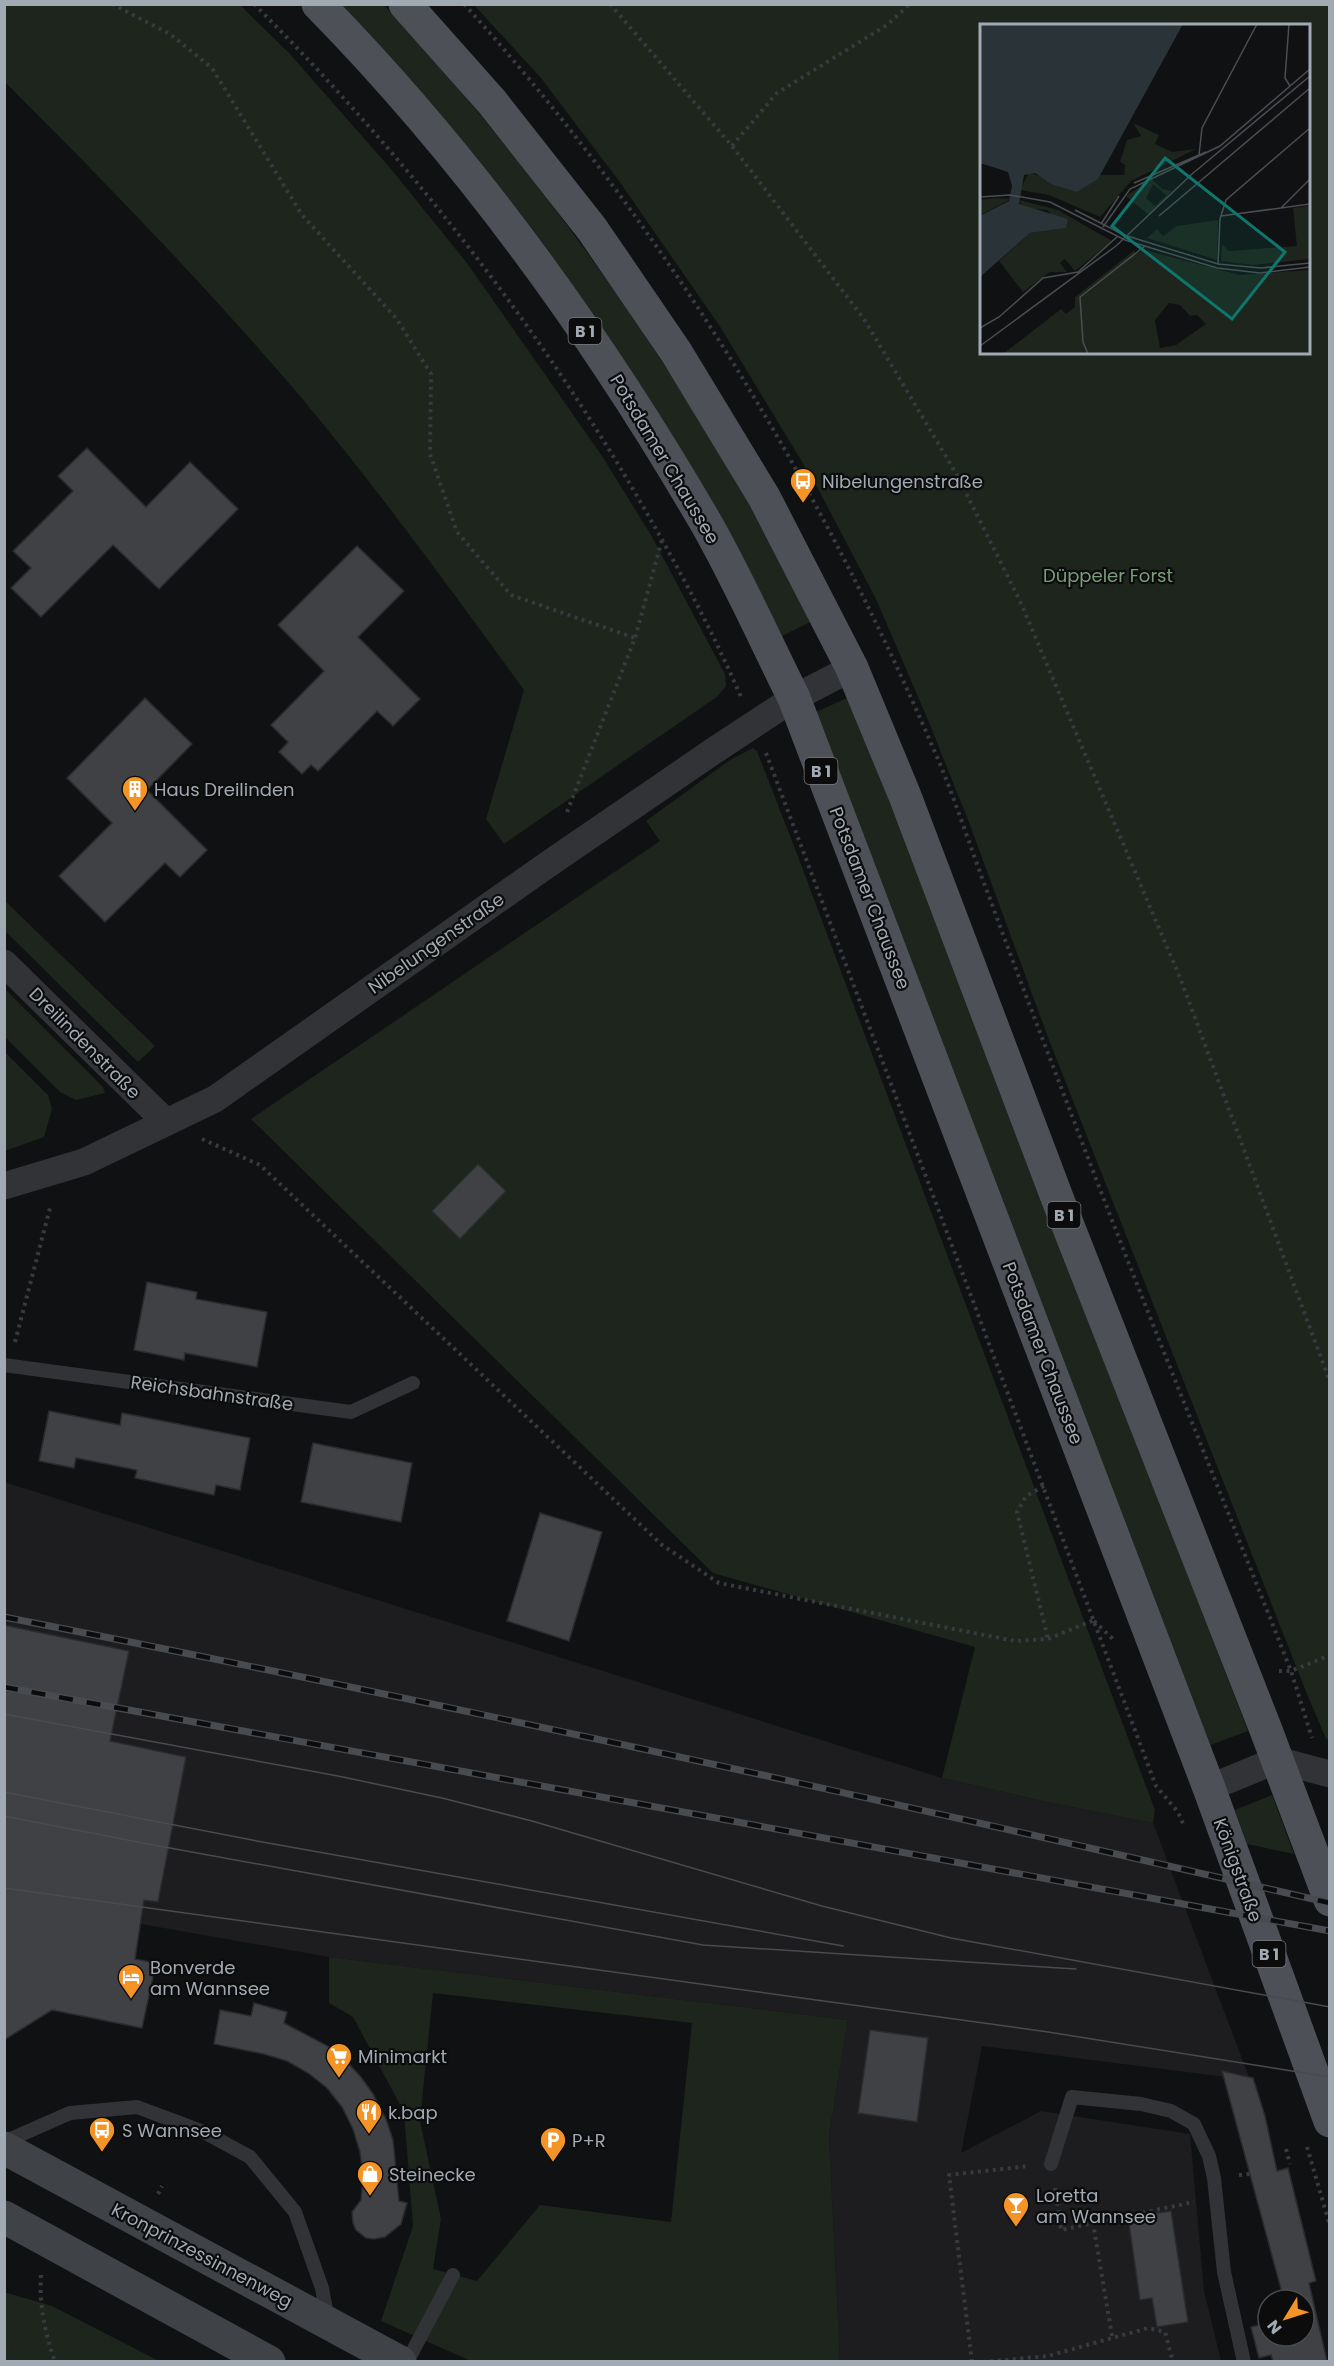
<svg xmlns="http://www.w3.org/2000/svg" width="1334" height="2366" font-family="Poppins,sans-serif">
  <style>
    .built { fill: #1d1d1f }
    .green { fill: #1d251d; fill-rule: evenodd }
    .building { fill: #3f4145; stroke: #2a2b2e; stroke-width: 1.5 }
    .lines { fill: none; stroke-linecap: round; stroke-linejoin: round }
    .path { stroke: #373a3e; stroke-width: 4; stroke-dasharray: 3 4.5; stroke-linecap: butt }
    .lane { stroke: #313337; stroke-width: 14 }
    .street { stroke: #313337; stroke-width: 27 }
    .secondary { stroke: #3f4247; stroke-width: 33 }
    .primary { stroke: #4d5056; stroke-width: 33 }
    .tram { stroke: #484b50; stroke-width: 1.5 }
    .rail-casing { stroke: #484b50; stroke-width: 7 }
    .rail { stroke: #0c0c0d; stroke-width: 4.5; stroke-dasharray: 14; stroke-linecap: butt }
    .labels { text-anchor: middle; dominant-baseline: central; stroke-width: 4.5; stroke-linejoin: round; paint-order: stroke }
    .shield { fill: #0c0c0d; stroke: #747a81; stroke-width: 1.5 }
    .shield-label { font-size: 16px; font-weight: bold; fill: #a1a9b3 }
    .street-label { font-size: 18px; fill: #a1a9b3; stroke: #0c0c0d }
    .poi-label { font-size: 18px; fill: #a1a9b3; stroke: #0c0c0d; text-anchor: start }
    .park-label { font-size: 18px; fill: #7a9f78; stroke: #0c0c0d }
    .inset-river { fill: none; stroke: #293338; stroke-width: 3 }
    .inset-road { fill: none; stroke: #4a4e52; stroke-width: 1.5 }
    .view { fill: #0f766e; fill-opacity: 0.15; stroke: #0f766e; stroke-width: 3 }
    .inset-edge { fill: none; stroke: #a1a9b3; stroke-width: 3 }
  </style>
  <rect width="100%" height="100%" fill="#101112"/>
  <path class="built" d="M4,1482l938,296 105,24 106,21 96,254 -25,-6 1,6 -243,-31 -21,107 80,-42 149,23 14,157 17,70h-381l-11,-226 19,-115 -519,-63 -324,-57z"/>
  <g class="green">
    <path d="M4,5h236l49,48 102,116 76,94 135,193 49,79 74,139 1,12 -8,10 -214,148 -18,-25 38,-129c-73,-100 -145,-200 -225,-295 -93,-109 -193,-212 -294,-313z"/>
    <path d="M341,5h43c143,154 266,325 371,508 20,35 37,73 55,109l-28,14c-25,-47 -47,-95 -74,-141 -103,-177 -224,-343 -367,-490z"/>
    <path d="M474,5h855v1735l-3,-1 -19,-45 -258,-654 -79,-215 -42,-105 -52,-121 -60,-114 -95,-157 -102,-147 -78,-103zM982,26h326v326h-326z"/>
    <path d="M847,698l28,64 373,969 -40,15 -392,-1034z"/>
    <path d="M753,748l4,3 42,108 356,951 -2,13 -106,-21 -105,-24 33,-131 -262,-74 -462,-454 409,-278 -14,-20 84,-61z"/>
    <path d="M4,900l151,146 -17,16 -133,-131z"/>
    <path d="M5,989l98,98 2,6 -29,7 -16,-8 -55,-55z"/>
    <path d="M4,1051l44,44 4,14 -8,28 -39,14z"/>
    <path d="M1272,1795l22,59 -47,-10 -12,-34z"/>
    <path d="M329,1957l519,63 -19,115 11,226h-369l-90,-40 32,-95 -9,-114 -51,-95 -24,-14zM433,1993l259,30 -21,199 -131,-17 -63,76 -44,-12 8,-50 -21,-98z"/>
    <path d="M4,2292l48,14 107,55h-154z"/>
  </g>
  <g class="building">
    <path d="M87,448l59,59 44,-45 48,47 -79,80 -46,-44 -72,72 -30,-29 20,-20 -18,-17 60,-60 -15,-15z"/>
    <path d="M357,546l47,45 -46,46 62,62 -27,27 -16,-15 -59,60 -7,-6 -9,9 -23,-22 9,-10 -17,-17 53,-54 -46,-46z"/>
    <path d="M145,698l47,46 -45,46 60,60 -27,27 -15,-14 -60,59 -46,-46 53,-53 -45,-45z"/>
    <path d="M478,1164l28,27 -46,48 -28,-28z"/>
    <path d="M147,1282l50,10 -1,7 71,13 -10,55 -72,-14 -1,7 -50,-10z"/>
    <path d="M49,1411l71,14 2,-12 128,25 -10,52 -24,-5 -2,10 -79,-17 2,-8 -61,-12 -2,10 -35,-7z"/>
    <path d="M313,1443l99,20 -11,59 -100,-20z"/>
    <path d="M540,1513l62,19 -33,109 -62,-20z"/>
    <path d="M4,1625l125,26 -19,90 76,16 -28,145 -14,-2 -9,59 21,4 -14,65 -90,-18 -48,30z"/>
    <path d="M254,2003l33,9 -3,11 53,28 24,26 12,17 13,25 7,21 6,61 8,2 -6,21 -16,13 -11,2 -8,-1 -10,-8 -3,-7 -1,-11 9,-12 2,-24 -3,-24 -7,-23 -11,-22 -15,-19 -19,-15 -21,-12 -23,-7 -50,-10 6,-34 31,6z"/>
    <path d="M870,2030l58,8 -11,84 -59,-9z"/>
    <path d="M1222,2071l31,7 12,38 12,55 11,-3 28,113 -7,2 18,78h-54l-2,-6 -12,3 -8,-31 17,-4v13h36v-36h-20z"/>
    <path d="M1171,2211l17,111 -31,5 -5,-29 -12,2 -12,-83z"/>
  </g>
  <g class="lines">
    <g class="path">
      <path d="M112,4l58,30 42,34 90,147 94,103 35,56 -1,80 27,78 54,63 124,43"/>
      <path d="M254,4c151,151 283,319 390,504 35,61 69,124 97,189"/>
      <path d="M464,4c199,220 353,474 470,746 21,48 37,100 56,149 29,80 60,159 90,238 68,179 141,356 211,534l21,67"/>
      <path d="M610,4l122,142 132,173 93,156 63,126 161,379 149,402"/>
      <path d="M732,146l45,-53 110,-68 23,-21"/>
      <path d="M766,753l390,1033 22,26 6,14"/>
      <path d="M567,812l68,-174 27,-98"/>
      <path d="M202,1139l58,26 402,380 57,38 296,58 33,-2 46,-19"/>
      <path d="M15,1342l36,-138"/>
      <path d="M1044,1486l-18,10 -9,16 31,127"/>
      <path d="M1094,1621l21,20"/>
      <path d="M4,1635l2,-9"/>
      <path d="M1279,1671h12l39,-16"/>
      <path d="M1307,2147l23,79"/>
      <path d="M1286,2149l4,15"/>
      <path d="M1239,2175l11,-1"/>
      <path d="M1055,2188l6,42 32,-7"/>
      <path d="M158,2194l4,-8"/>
      <path d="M41,2275c-2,30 4,58 14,87"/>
      <path d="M1112,2336l-19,-113 101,-21"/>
      <path d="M972,2362l-23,-187 80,-9"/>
      <path d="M983,2362l65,-6 100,-28 17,4 8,30"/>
    </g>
    <g class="lane">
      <path d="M4,1365l347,47 62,-29"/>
      <path d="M4,2142l66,-29 67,-6 67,25 46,25 45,55 27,76 6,33"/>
      <path d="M1051,2164l21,-67 69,7 30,7 23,13 15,32 5,22 10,94 20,90"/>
      <path d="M407,2362l46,-87"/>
    </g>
    <g class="street">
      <path d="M4,963l162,159"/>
      <path d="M4,1186l80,-24 131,-63 332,-234 165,-113 82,-54 58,-30"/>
      <path d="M1209,1788l68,-28 53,14"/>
    </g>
    <g class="secondary">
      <path d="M4,2148l396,214"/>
      <path d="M4,2217l265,145"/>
    </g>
    <g class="primary">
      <path d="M318,4c151,154 280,333 388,519 32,56 59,117 88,175l415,1090 121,333"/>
      <path d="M405,4l87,98 100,127 84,123 88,145 88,171 53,128 153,404 208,530 64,170"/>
    </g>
    <g class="tram">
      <path d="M4,1714l334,62 104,22 90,23 290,85 129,32 379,69"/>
      <path d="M4,1792l253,49 586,105"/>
      <path d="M4,1816l144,28 555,101 373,24"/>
      <path d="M4,1888l1044,144 282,45"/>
    </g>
    <g class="rail-casing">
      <g id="rail">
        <path d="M4,1617c444,87 885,184 1326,286"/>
        <path d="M4,1687l1326,244"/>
      </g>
    </g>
    <use href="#rail" class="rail"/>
  </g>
  <defs>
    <g id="bus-pin" transform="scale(1.35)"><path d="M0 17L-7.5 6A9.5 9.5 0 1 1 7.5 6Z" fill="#f49426" stroke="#0c0c0d"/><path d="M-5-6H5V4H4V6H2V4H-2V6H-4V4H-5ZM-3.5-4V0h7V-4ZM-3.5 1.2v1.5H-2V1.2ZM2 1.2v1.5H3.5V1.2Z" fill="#fff"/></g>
    <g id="building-pin" transform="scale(1.35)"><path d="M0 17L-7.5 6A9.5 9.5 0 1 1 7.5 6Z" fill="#f49426" stroke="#0c0c0d"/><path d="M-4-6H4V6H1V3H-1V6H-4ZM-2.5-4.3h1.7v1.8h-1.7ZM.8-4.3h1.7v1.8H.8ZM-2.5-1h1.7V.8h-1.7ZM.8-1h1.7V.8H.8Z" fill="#fff"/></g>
    <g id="hotel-pin" transform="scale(1.35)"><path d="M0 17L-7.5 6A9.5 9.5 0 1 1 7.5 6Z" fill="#f49426" stroke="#0c0c0d"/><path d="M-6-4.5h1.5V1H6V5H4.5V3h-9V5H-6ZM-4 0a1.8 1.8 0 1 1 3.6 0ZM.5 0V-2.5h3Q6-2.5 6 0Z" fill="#fff"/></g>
    <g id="supermarket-pin" transform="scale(1.35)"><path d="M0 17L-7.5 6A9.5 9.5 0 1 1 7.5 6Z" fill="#f49426" stroke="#0c0c0d"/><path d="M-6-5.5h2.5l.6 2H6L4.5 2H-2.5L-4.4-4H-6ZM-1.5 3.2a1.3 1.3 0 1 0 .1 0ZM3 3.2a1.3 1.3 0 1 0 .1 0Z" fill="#fff"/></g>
    <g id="restaurant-pin" transform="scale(1.35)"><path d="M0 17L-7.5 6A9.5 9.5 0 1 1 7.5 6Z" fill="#f49426" stroke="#0c0c0d"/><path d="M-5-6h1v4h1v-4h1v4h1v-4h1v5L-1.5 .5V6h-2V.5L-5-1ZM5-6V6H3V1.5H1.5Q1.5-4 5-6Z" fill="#fff"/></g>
    <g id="parking-pin" transform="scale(1.35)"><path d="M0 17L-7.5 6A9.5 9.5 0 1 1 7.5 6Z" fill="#f49426" stroke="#0c0c0d"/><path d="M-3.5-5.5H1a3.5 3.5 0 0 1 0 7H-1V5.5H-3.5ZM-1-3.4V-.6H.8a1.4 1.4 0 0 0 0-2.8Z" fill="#fff"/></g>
    <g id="shop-pin" transform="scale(1.35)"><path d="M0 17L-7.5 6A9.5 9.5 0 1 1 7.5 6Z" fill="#f49426" stroke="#0c0c0d"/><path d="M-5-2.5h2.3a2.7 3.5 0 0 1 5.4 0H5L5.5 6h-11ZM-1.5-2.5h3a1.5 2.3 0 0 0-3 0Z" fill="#fff"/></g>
    <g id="bar-pin" transform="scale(1.35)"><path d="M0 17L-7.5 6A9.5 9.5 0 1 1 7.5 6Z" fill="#f49426" stroke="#0c0c0d"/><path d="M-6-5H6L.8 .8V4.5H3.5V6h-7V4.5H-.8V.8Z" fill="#fff"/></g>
  </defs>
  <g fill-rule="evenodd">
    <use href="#bus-pin" x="803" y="481"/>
    <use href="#building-pin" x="135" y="789"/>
    <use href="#hotel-pin" x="131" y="1977"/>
    <use href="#supermarket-pin" x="339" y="2056"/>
    <use href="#restaurant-pin" x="369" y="2112"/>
    <use href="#bus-pin" x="102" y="2130"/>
    <use href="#parking-pin" x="553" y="2140"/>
    <use href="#shop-pin" x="370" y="2174"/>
    <use href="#bar-pin" x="1016" y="2205"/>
  </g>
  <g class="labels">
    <g class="shield">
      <rect x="568.5" y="318" width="33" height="26" rx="4.5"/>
      <rect x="804.5" y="758" width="33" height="26" rx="4.5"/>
      <rect x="1047.5" y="1202" width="33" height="26" rx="4.5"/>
      <rect x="1252.5" y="1941" width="33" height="26" rx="4.5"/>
    </g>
    <g class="shield-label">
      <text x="585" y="331">B 1</text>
      <text x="821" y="771">B 1</text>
      <text x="1064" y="1215">B 1</text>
      <text x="1269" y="1954">B 1</text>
    </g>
    <g class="street-label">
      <text transform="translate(665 459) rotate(59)">Potsdamer Chaussee</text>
      <text transform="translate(870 898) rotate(69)">Potsdamer Chaussee</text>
      <text transform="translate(436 943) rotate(-35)">Nibelungenstraße</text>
      <text transform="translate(85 1043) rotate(45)">Dreilindenstraße</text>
      <text transform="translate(1043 1353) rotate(69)">Potsdamer Chaussee</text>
      <text transform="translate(212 1393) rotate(8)">Reichsbahnstraße</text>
      <text transform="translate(1238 1870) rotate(70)">Königstraße</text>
      <text transform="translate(202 2255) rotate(28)">Kronprinzessinnenweg</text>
    </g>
    <g class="poi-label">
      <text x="822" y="481">Nibelungenstraße</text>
      <text x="154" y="789">Haus Dreilinden</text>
      <text x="150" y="1967">Bonverde<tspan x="150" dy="21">am Wannsee</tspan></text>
      <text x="358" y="2056">Minimarkt</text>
      <text x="388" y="2112">k.bap</text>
      <text x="122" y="2130">S Wannsee</text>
      <text x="572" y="2140">P+R</text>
      <text x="389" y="2174">Steinecke</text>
      <text x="1036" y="2195">Loretta<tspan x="1036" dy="21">am Wannsee</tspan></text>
    </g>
    <g class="park-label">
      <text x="1108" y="575">Düppeler Forst</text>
    </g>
  </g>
  <g transform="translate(980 24)">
    <rect width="330" height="330" fill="#101112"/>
    <path d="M153,99l26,12 -4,9 17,8 24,-3 -65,32 -31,36 -51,-22 -29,-5 9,-18 48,20 24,-17h23l1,-10 -5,-3 7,-22 14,-4zM172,155l10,10 10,2 -23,24 -23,-19zM173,160l13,11 -11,11 -9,-8zM16,174l15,1 -30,16 -1,-15zM39,176l39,10 54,31 -37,30 -10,-12 -5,4 7,9h-17l-27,20 -24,-31 31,-28 36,-5 -19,-18 -24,-2zM330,182v53l-57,6 -32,-4 1,-17 7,7 68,-5 -4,-38zM238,196l-1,40 -70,-22 10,-9 6,7 14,-10zM155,226l-1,5 10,-5 96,25 70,-5v84h-307l58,-45 5,5 9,-7v-10zM189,279l11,2 10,11 7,-1 9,9 -30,21 -16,3 -5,-28z" fill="#1d251d" fill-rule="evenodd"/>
    <path d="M0,0h203l-85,155 -21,13 -26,-8 -16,-11 -11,2 -5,29 49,15 -2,9 -36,5 -50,44v-61l29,-15 3,-15 -4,-14 -28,-9z" fill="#293338"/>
    <path class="inset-river" d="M59,0l16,81 12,25 16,13 16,2 11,-60 -1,-61"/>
    <path class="inset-road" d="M309,0l-4,54 5,8M219,131l3,-27 55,-104M154,159l72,-31M0,173l30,-2 40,7 75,38 92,28 43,5 50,-6M301,184l29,-29M95,186l49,25 94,29 43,4 49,-5M179,192l151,-128M241,192l89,-12M121,200l18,-28M123,203l27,-38 90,-43 90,-77M238,240l2,-45 6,-19 84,-72M0,304l19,-11 44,-39 35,-6 40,-36M0,322l136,-100 76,-72 118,-98M108,330l-5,-12 -3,-45 65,-51"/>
    <path class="view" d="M185,134l120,94 -53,67 -120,-93z"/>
    <rect width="330" height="330" class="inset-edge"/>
  </g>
  <rect width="1334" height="2366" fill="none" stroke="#a1a9b3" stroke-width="12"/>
  <g transform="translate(1286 2318) rotate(232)"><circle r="28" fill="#0c0c0d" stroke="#484b4f" stroke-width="1.5"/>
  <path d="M0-4.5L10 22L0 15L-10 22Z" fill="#f49426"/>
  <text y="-9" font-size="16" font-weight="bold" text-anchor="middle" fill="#a1a9b3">N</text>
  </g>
</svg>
